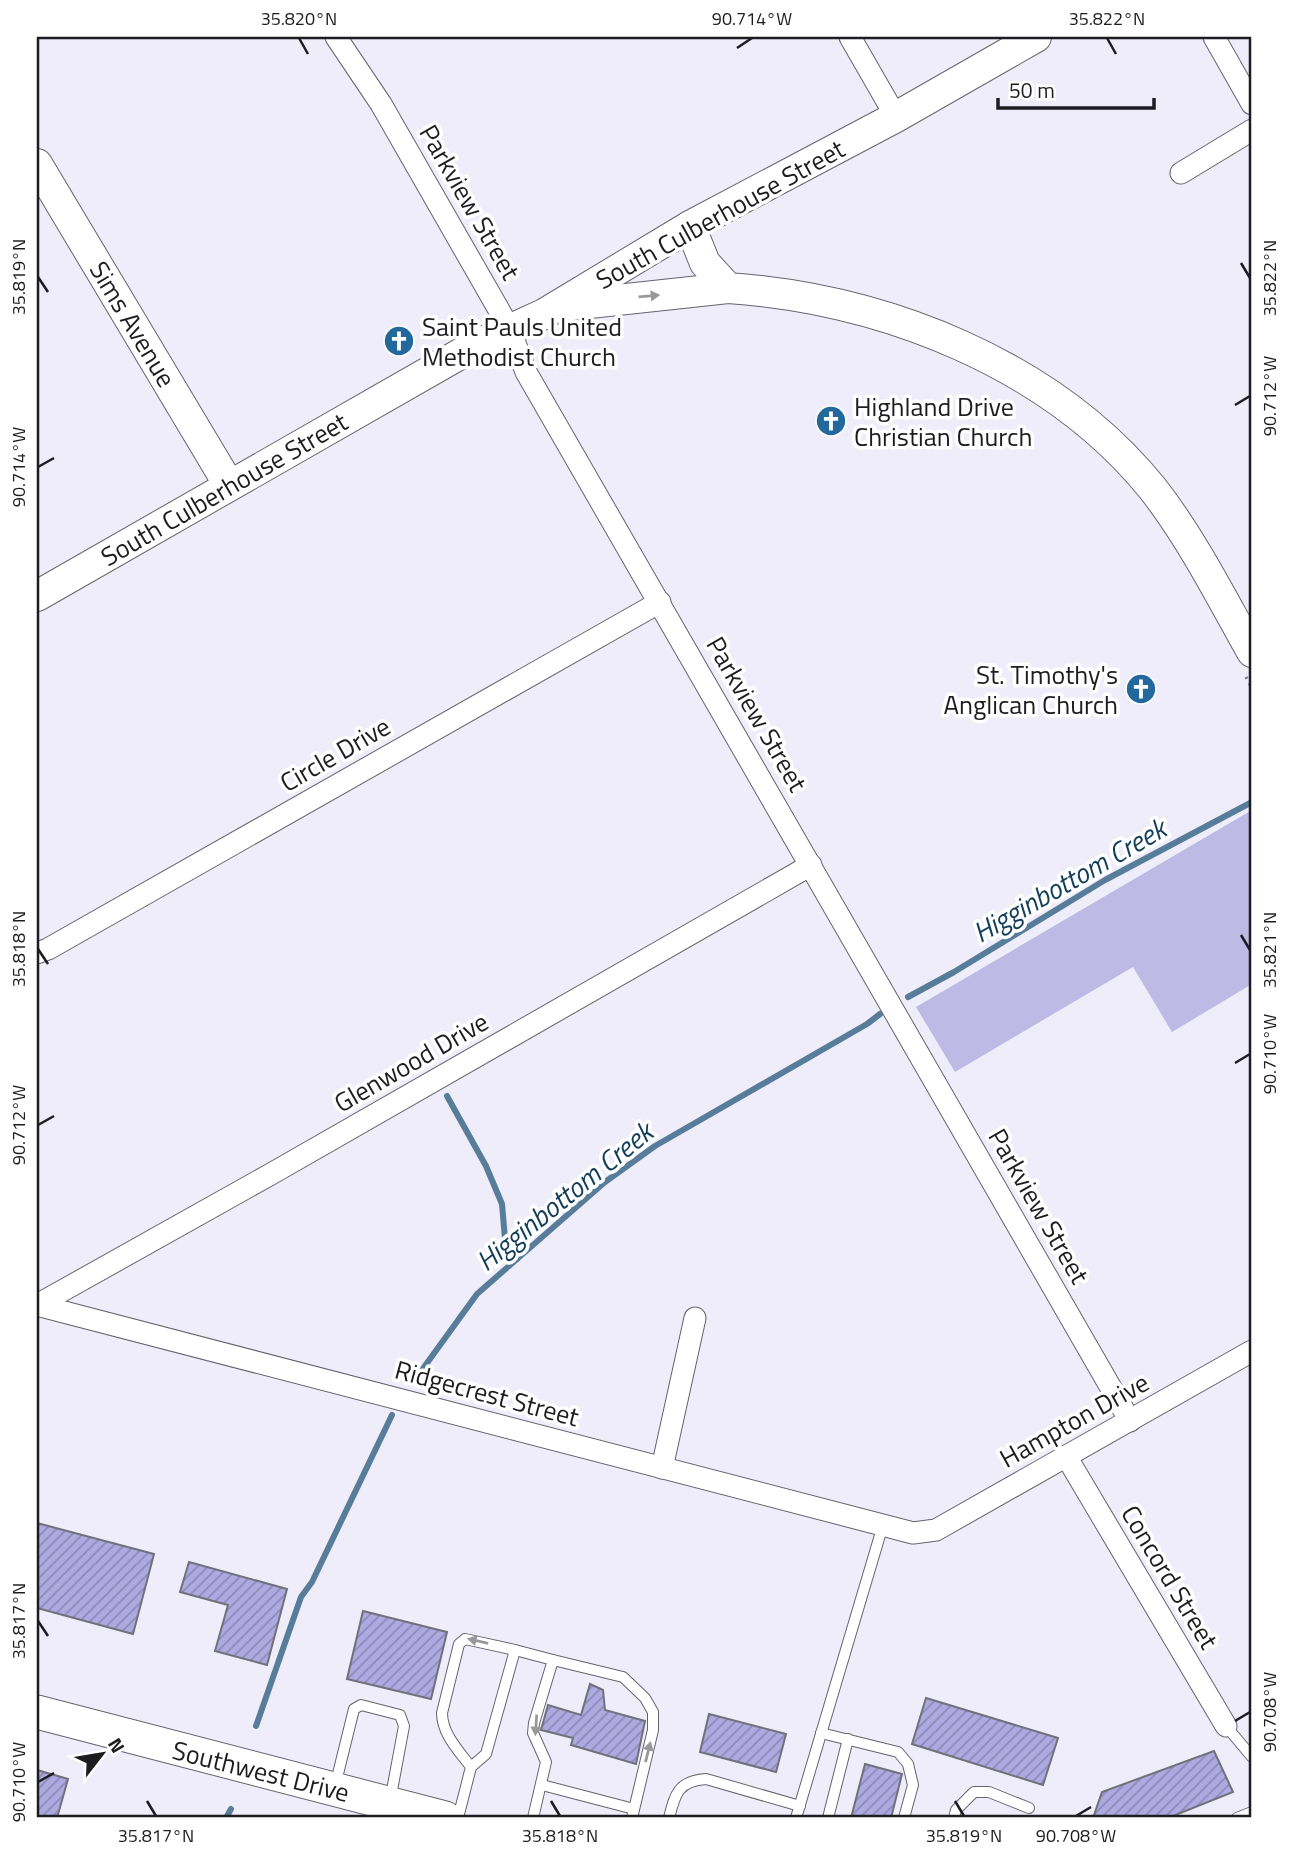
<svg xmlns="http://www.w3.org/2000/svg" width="1289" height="1855" font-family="'Titillium Web',sans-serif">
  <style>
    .green { fill: #bebae5 }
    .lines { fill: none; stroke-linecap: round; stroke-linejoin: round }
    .stream { stroke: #587d9a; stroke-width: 6 }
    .building { fill: url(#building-hatch); stroke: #71717b; stroke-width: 2 }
    .lane-casing { stroke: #65646e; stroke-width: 12 }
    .street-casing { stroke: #65646e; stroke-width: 23 }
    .secondary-casing { stroke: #65646e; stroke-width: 32 }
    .primary-casing { stroke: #65646e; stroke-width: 35 }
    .path { stroke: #7c7b83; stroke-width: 3.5; stroke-dasharray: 2 5; stroke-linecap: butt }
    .lane { stroke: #fff; stroke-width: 10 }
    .street { stroke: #fff; stroke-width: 21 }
    .secondary { stroke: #fff; stroke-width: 30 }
    .primary { stroke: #fff; stroke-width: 33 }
    .oneway { fill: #99999b }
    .ticks { fill: none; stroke: #1d1c20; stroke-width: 2.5 }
    .labels { text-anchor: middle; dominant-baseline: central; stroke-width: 7; stroke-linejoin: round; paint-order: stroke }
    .street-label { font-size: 26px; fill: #1d1c20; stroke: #fff }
    .poi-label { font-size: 26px; fill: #1d1c20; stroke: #fff; text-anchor: start }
    .water-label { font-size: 28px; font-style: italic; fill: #133e59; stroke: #fff }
    .neatline { fill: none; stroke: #1d1c20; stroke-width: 2.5 }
    .ticks-label { font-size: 18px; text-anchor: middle; fill: #1d1c20 }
  </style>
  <defs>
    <pattern id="building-hatch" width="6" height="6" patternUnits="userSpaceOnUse" patternTransform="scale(1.75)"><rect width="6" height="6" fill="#afa9e2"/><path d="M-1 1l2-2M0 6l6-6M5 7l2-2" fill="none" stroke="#8e89b7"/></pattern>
  </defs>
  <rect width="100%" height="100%" fill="#eeedf9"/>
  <path class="green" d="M1252,810v174l-80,48 -39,-65 -178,105 -39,-65z"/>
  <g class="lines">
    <g class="stream">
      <path d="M908,997l46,-25 151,-92 147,-78"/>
      <path d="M447,1096l39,70 16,38 3,35 12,20"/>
      <path d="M414,1381l63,-87 128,-112 50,-36 212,-122 13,-10"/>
      <path d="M256,1726l45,-129 11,-15 80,-167"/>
      <path d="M226,1818l5,-9"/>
    </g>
  </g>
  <g class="building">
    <path d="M37,1523l117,31 -21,80 -96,-26z"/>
    <path d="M189,1562l98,27 -20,76 -52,-14 13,-46 -48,-13z"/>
    <path d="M363,1611l84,21 -16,67 -84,-20z"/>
    <path d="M590,1684l13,6 2,20 40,11 -9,43 -65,-19 2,-7 -32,-8 7,-25 33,10z"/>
    <path d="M926,1698l132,40 -15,47 -131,-41z"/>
    <path d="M709,1714l77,20 -10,38 -76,-20z"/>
    <path d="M1214,1751l19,41 -65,26h-75l9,-26z"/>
    <path d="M865,1764l37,10 -11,44h-40z"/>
    <path d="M37,1770l31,9 -11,39h-20z"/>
  </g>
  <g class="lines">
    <g class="lane-casing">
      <g id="lane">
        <path d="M515,1650l38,10"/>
        <path d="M1226,1726l26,31"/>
        <path d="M821,1733l77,19 10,12 5,21 -9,33"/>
        <path d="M542,1785l92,24"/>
        <path d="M335,1786l19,-77 7,-4 39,10 4,11 -14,75"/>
        <path d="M458,1818l13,-51 15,-13 29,-104 -50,-11 -6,5 -17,69c0,21 17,38 29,54"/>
        <path d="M533,1818l13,-56 -13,-29 1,-10 19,-63 70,17 22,21 8,14v18l-21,88"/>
        <path d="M669,1818c6,-24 9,-37 37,-39l94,27"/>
        <path d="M796,1818l87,-293"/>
        <path d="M828,1818l20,-79"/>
        <path d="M954,1818l2,-8 18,-18h15l40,16"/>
        <path d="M1237,1818l15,-6"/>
      </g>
    </g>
    <g class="street-casing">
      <g id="street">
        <path d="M336,37l45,67 118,206 11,20 16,42 604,1049"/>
        <path d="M850,37l46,80"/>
        <path d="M1214,37l38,67"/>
        <path d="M1181,173l71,-43"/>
        <path d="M37,953l11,-4 612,-347"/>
        <path d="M37,1305l876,228 23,-3 316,-179"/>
        <path d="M37,1305l234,-131 540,-309"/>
        <path d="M1066,1456l160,270"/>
        <path d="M662,1468l33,-150"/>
      </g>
    </g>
    <g class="secondary-casing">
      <g id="secondary">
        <path d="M37,164l192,321"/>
        <path d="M690,226l15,37 23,25c157,11 324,76 425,201 39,50 68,108 99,163"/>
        <path d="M571,305l157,-17"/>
        <path d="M37,596l437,-250 70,-32 146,-88 206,-109 140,-80"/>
      </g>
    </g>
    <g class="primary-casing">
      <path id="primary" d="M37,1712l408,106"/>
    </g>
    <path class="path" d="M1246,677l6,11"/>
    <use href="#lane" class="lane"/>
    <use href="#street" class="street"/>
    <use href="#secondary" class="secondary"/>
    <use href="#primary" class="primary"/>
  </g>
  <defs><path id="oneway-solid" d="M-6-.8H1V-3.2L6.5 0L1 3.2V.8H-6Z" transform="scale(1.75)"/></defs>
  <g class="oneway">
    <use href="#oneway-solid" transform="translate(649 296) rotate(-5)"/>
    <use href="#oneway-solid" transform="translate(478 1641) rotate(-167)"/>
    <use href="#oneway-solid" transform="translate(536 1725) rotate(94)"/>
    <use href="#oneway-solid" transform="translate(648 1752) rotate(-76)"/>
  </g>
  <path class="ticks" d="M299,38l9,16M1107,38l9,16M737,48l15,-10M1241,263l9,15M38,277l10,15M1235,405l15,-9M38,467l16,-9M1241,935l9,15M38,949l10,15M1235,1063l15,-9M38,1125l16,-9M38,1621l10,15M1235,1721l15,-9M38,1782l16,-9M147,1801l9,15M551,1801l9,15M955,1801l9,15M1076,1816l15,-9"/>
  <defs>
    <g id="church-disc" transform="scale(1.575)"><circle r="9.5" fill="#22689d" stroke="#fff"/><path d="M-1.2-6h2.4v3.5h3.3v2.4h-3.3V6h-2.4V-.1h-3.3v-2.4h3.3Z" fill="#fff"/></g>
  </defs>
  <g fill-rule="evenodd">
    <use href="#church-disc" x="399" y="341"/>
    <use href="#church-disc" x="831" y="421"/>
    <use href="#church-disc" x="1141" y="689"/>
  </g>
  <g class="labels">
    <g class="street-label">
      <text transform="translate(470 202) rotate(60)">Parkview Street</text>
      <text transform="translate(720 214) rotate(-29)">South Culberhouse Street</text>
      <text transform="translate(133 324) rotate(59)">Sims Avenue</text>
      <text transform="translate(224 489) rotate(-30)">South Culberhouse Street</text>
      <text transform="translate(757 714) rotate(60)">Parkview Street</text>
      <text transform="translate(335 754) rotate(-30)">Circle Drive</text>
      <text transform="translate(411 1062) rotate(-30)">Glenwood Drive</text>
      <text transform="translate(1039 1206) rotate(60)">Parkview Street</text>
      <text transform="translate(487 1393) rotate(15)">Ridgecrest Street</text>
      <text transform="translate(1074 1420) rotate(-29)">Hampton Drive</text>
      <text transform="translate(1170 1577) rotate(59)">Concord Street</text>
      <text transform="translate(261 1771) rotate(14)">Southwest Drive</text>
    </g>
    <g class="poi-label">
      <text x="422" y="326">Saint Pauls United<tspan x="422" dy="30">Methodist Church</tspan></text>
      <text x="854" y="406">Highland Drive<tspan x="854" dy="30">Christian Church</tspan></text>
      <text x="1118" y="674" text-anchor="end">St. Timothy's<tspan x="1118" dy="30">Anglican Church</tspan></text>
    </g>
    <g class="water-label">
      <text transform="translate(1069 880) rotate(-30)">Higginbottom Creek</text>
      <text transform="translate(564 1196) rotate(-39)">Higginbottom Creek</text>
    </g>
  </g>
  <rect width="1289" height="1855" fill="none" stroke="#ffffff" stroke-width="77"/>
  <g transform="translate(102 1754) rotate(59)" stroke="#ffffff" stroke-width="5" paint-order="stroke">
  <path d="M0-5L12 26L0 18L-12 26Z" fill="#1d1c20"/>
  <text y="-10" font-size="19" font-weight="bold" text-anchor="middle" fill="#1d1c20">N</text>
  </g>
  <path d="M998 98v10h156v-10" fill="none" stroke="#1d1c20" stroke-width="3.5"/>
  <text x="1009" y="98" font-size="21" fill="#1d1c20" stroke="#ffffff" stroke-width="5" paint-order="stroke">50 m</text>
  <rect x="38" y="38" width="1212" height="1778" class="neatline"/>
  <g class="ticks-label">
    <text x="299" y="25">35.820°N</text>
    <text x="752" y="25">90.714°W</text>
    <text x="1107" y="25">35.822°N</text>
    <text transform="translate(19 277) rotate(-90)" y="6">35.819°N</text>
    <text transform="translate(1270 278) rotate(-90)" y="6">35.822°N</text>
    <text transform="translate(1270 396) rotate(-90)" y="6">90.712°W</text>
    <text transform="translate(19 467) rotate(-90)" y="6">90.714°W</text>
    <text transform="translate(19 949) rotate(-90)" y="6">35.818°N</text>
    <text transform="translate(1270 950) rotate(-90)" y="6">35.821°N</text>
    <text transform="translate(1270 1054) rotate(-90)" y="6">90.710°W</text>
    <text transform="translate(19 1125) rotate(-90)" y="6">90.712°W</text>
    <text transform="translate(19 1621) rotate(-90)" y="6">35.817°N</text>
    <text transform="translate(1270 1712) rotate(-90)" y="6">90.708°W</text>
    <text transform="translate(19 1782) rotate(-90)" y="6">90.710°W</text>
    <text x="156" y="1842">35.817°N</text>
    <text x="560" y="1842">35.818°N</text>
    <text x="964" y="1842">35.819°N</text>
    <text x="1076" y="1842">90.708°W</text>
  </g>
</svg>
